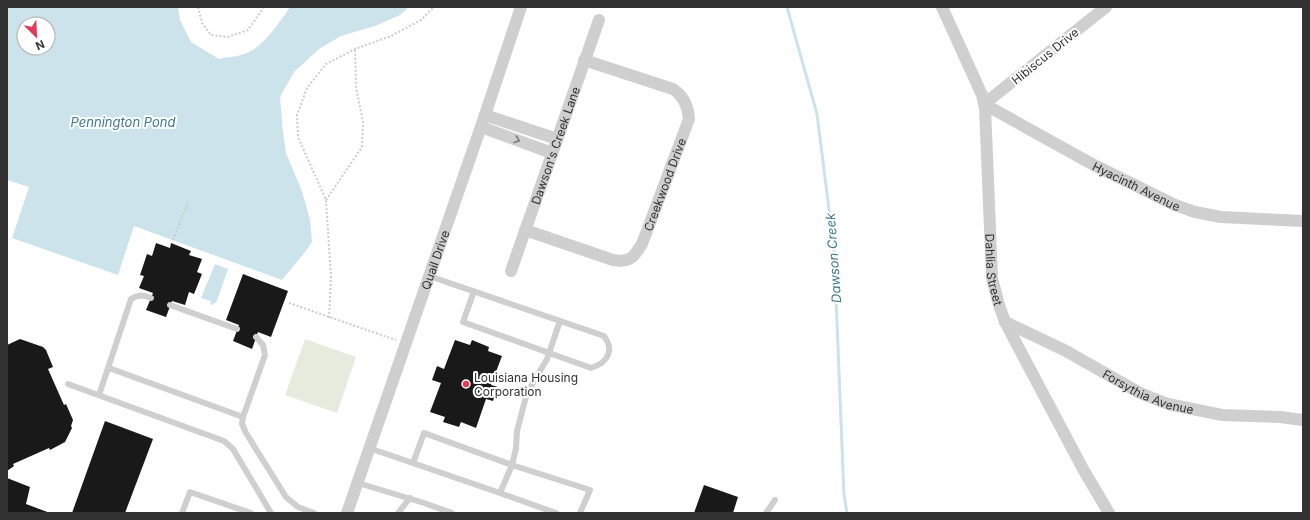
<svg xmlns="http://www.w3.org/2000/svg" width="1310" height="520" font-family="Inter,sans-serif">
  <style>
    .green { fill: #e7ebde }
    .water { fill: #cce3eb; fill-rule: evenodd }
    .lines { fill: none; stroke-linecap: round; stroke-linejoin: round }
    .stream { stroke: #cce3eb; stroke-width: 3 }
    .building { fill: #191919 }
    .path { stroke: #ccc; stroke-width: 2; stroke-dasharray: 2 2; stroke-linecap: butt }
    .service { stroke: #cfcfcf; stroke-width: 6 }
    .minor { stroke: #cfcfcf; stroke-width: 12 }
    .oneway { stroke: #797979 }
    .poi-dot { fill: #e33b5d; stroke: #fff; stroke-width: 1.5 }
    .labels { text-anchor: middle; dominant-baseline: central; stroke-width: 4; stroke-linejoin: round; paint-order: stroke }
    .street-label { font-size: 12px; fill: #323232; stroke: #fff }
    .poi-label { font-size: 12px; fill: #323232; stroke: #fff; text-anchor: start }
    .water-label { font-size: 13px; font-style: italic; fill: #3e7a8e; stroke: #fff }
  </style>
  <rect width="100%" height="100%" fill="#fff"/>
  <path class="green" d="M305,339l51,18 -19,56 -52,-18z"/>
  <g class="water">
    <path d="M7,7h171l2,13 11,22 28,17c8,-2 17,-2 25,-5 19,-6 35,-31 46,-47h119l-9,8 -25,11 -34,10 -22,13 -25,23 -14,25 3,35 3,21 16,38 8,29 2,22 -7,10 -23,28 -148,-54 -16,49 -106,-37 17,-51 -22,-7zM24,24h24v24h-24z"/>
    <path d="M215,264l13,5 -12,34h-2l-1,2 -3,-1 1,-3 -10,-3z"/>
  </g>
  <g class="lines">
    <path class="stream" d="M787,7l30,107 17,135 10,246 3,18"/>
  </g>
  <g class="building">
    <path d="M156,243l14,5 1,-5 20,8 -2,4 13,4 -5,13 5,2 -8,20 -5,-2 -4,13 -13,-4 -6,16 -20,-7 7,-17 -14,-5 5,-12 -4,-1 7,-21 5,2z"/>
    <path d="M243,274l45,17 -17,46 -13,-5 -6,17 -19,-8 6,-16 -13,-5z"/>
    <path d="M20,339l23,8 3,3 7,17 -5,2 16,36 2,-1 7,16 -2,6 1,2 -7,14 -15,8 -1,-2 -36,16 1,2 -7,5v-126z"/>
    <path d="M455,340l15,5 2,-5 17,7 -1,4 14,5 -11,29 7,2 -5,14 -7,-2 -10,29 -15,-6 -2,5 -16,-5 2,-5 -15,-5 11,-29 -9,-3 5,-14 7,3z"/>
    <path d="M105,421l48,18 -28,74h-53z"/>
    <path d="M7,478l23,9 -4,17 24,9h-43z"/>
    <path d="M704,485l34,12 -5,16h-39z"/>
  </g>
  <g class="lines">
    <g class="path">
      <path d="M198,7l4,16 9,12 17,2 20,-7 16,-23"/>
      <path d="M326,200l36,-53 1,-25 -7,-34 -1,-39"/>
      <path d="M173,240l15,-38"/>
      <path d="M289,303l107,37"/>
      <path d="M329,318l2,-40 -5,-78 -28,-63 -1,-22 10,-27 19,-24 29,-15 36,-13 30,-16 13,-13"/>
    </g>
    <g class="service">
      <path d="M429,276l175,60c11,15 3,27 -13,32l-128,-46 11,-31"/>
      <path d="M170,305l67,24"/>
      <path d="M256,337l7,8 2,10 -22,62 -1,7 4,9 40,64 12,10 16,6"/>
      <path d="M109,368l134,49"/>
      <path d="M68,384l156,57 9,8 38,64"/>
      <path d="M99,395l32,-96c8,-5 12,-4 20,-1"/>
      <path d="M369,448l131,45 12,-28 4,-17 1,-17 10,-38 20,-34 13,-38"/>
      <path d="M413,463l11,-30 88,32 78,25 -10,23"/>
      <path d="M358,483l66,20 28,10"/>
      <path d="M500,493l56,20"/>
      <path d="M182,513l8,-21 61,21"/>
      <path d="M398,513l12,-15"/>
      <path d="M766,513l9,-13"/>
    </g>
    <g class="minor">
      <path id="s1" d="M942,7l40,88 3,12 7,171 7,27 6,17 78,147 26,44"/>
      <path id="s2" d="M1106,7l-122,97 108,60 83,41 20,7 26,5 82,4"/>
      <path d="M485,115l72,24"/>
      <path d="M481,127l71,26"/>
      <path id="s3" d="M525,230l88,30c17,3 21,-3 29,-16l47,-125c-1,-13 -5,-23 -16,-30l-89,-29"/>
      <path id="s4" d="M511,271l88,-251"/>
      <path id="s5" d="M1005,322l61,29 74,42 28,11 54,11 58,2 23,3"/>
      <path id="s6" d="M347,513l138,-398 36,-108"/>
    </g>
  </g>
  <defs><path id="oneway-chevron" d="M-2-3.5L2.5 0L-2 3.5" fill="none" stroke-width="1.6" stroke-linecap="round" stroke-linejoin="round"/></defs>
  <use class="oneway" href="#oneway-chevron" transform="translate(517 140) rotate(20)"/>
  <circle class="poi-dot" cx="466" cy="384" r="4"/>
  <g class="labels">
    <g class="street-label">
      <text transform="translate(1045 56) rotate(-39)">Hibiscus Drive</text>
      <text stroke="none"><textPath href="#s4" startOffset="133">Dawson's Creek Lane</textPath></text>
      <text stroke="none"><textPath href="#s3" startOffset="193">Creekwood Drive</textPath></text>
      <text stroke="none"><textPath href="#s2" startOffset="329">Hyacinth Avenue</textPath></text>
      <text stroke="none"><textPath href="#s6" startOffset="268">Quail Drive</textPath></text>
      <text stroke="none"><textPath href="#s1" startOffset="272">Dahlia Street</textPath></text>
      <text stroke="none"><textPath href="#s5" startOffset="160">Forsythia Avenue</textPath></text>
    </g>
    <g class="poi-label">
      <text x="474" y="377">Louisiana Housing<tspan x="474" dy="14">Corporation</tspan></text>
    </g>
    <g class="water-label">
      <text x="123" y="122">Pennington Pond</text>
      <text transform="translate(833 258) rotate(-94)">Dawson Creek</text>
    </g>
  </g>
  <rect width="1310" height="520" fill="none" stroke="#323232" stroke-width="16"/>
  <g transform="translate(36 36) rotate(156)"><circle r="19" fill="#ffffff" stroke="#adadad"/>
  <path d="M0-3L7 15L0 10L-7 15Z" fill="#e33b5d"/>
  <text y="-6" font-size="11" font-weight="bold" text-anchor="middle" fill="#323232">N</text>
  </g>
</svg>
